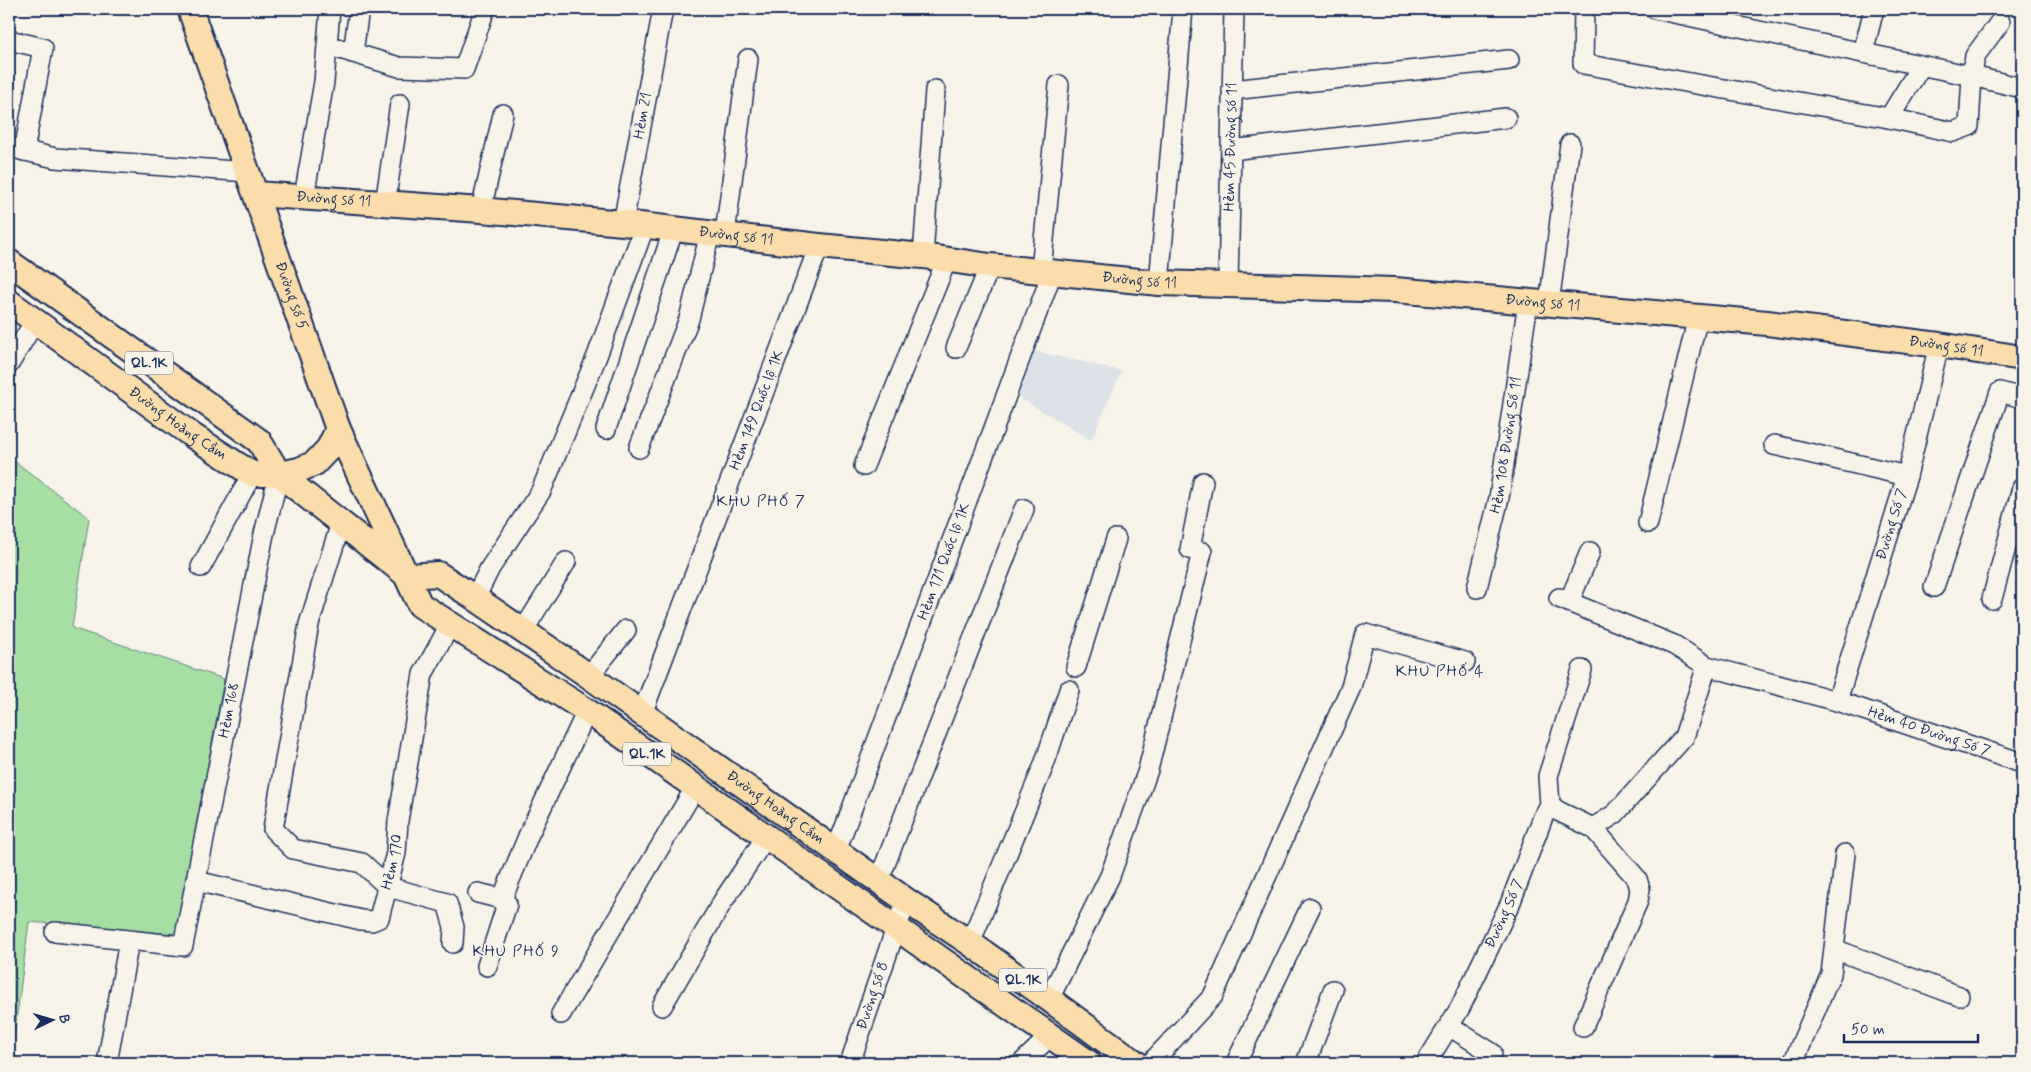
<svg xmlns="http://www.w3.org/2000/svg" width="2031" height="1072" font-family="Mynerve,sans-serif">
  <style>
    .built { fill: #dde2e8 }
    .green { fill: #a6dea3; stroke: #608680 }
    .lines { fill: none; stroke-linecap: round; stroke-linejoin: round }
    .minor-casing { stroke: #1b2f5e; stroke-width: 22 }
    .major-casing { stroke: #1b2f5e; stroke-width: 28 }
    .minor { stroke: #f7f3e8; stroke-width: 19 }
    .major { stroke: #faddab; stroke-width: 24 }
    .labels { text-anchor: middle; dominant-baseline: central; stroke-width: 4; stroke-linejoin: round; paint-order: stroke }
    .shield { fill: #f7f3e8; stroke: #5d6a87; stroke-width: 1 }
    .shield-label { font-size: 14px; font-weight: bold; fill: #1b2f5e }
    .street-label { font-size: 15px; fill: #1b2f5e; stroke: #f7f3e8 }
    .neighbourhood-label { font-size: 16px; letter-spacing: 1px; fill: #1b2f5e; stroke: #f7f3e8 }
  </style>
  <rect width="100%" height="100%" fill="#f7f3e8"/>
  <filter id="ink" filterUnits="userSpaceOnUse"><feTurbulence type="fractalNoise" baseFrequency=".02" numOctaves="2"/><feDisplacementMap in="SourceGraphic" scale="10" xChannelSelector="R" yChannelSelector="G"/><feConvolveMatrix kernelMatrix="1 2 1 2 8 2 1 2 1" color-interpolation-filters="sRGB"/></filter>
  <g filter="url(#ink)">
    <path class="built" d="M1035,351l87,20 -31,69 -76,-45z"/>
    <path class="green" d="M9,457l80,61 -17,110 152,51 -48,255 -147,-12 -16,124 2,17h-6z"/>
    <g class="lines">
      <g class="minor-casing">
        <g id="minor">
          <path d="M1584,9l-1,55 306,54 32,-52"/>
          <path d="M1655,9l317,67 3,-20 25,-34"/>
          <path d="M9,40l34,8 -19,103"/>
          <path d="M327,45l72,22 65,2 21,-60"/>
          <path d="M353,53l6,-44"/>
          <path d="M1863,53l11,-44"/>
          <path d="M1232,90l277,-30"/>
          <path d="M1889,118l64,14 16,-6 3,-50 50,12"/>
          <path d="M9,147l46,11 193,14"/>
          <path d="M1231,150l275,-32"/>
          <path d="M304,197l20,-115 6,-73"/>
          <path d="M385,204l15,-100"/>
          <path d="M481,210l22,-96"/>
          <path id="s1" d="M623,223l40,-214"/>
          <path d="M725,234l23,-175"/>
          <path d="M923,256l12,-166"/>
          <path d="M1041,271l18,-186"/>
          <path d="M1159,283l24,-274"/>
          <path id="s2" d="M1228,285l6,-276"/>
          <path d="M1549,304l21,-160"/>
          <path d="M956,348l34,-82"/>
          <path d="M9,364l26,-43"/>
          <path d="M606,429l68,-201"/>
          <path d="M1774,445l133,31"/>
          <path d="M639,448l50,-129 21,-86"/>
          <path d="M864,466l83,-207"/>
          <path d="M341,523l-32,101 -36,205 20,20 69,14 26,24 59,16 7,24 -1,16"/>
          <path d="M1648,523l50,-206"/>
          <path d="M201,567l51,-93"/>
          <path d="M1934,587l66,-195 22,6"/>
          <path id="s3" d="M1477,588l22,-90 29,-196"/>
          <path d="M475,598l15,-30 51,-77 56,-135 48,-131"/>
          <path id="s4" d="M1559,598l115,47 33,21 130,35 185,62"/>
          <path d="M1992,599l30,-111"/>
          <path d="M1569,602l21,-50"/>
          <path d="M523,631l43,-69"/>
          <path d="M1076,667l40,-128"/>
          <path d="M589,676l37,-46"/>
          <path id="s5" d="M1837,701l70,-225 32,-131"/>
          <path id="s6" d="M642,714l177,-468"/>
          <path d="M1550,805l-2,-29 34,-106"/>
          <path id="s7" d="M836,851l216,-578"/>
          <path d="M879,880l145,-371"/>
          <path id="s8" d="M196,881l165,39 11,1 7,-3 17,-65 2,-32 25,-147 27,-49"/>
          <path d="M478,893l24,6 27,-65 58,-123"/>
          <path id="s9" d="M55,932l128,14 81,-412 15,-60"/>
          <path d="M970,943l74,-178 25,-75"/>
          <path d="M1834,949l125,47"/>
          <path d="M487,966l20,-62 -5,-5"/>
          <path d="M1049,999l61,-123 38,-106 54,-218 -12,-3 13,-67"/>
          <path d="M662,1006l61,-105 43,-64"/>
          <path d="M561,1014l134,-226"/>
          <path d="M1449,1026l43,27"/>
          <path d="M1583,1027l55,-126 2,-12 -3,-10 -44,-51"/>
          <path d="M107,1063l22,-122"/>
          <path id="s10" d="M850,1063l46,-135 11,-27"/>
          <path d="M1022,1063l28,-27"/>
          <path d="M1151,1063l62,-67 138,-309 14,-53 100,28"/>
          <path d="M1236,1063l74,-155"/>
          <path d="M1306,1063l27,-73"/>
          <path id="s11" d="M1426,1063l34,-55 50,-104 33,-87 7,-12 8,6 35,17 22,-14 69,-77 23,-71"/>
          <path d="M1793,1063l38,-89 14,-120"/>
        </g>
      </g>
      <g class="major-casing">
        <g id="major">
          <path id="s12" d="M190,9l148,420 82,176 167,106 502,352"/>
          <path id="s13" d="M256,194l225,16 142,13 196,23 104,10 67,10 169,17 236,7 372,33 172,22 83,13"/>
          <path id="s14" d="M9,262l250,179 20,33 129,102 30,-2 37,24 114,78 318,225 63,42 79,56 87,64"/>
          <path id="s15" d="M9,302l184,134 59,38h27l20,-4 16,-7 14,-15 9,-19"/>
        </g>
      </g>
      <use href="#minor" class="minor"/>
      <use href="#major" class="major"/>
    </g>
  </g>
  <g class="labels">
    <g class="shield">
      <rect x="125" y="351.5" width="48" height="23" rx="4"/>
      <rect x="623" y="742.5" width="48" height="23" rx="4"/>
      <rect x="999" y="968.5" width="48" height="23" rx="4"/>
    </g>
    <g class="shield-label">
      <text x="149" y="363">QL.1K</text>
      <text x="647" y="754">QL.1K</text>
      <text x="1023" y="980">QL.1K</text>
    </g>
    <g class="street-label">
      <text stroke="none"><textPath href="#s1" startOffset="109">Hẻm 21</textPath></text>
      <text stroke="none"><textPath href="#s2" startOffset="138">Hẻm 45 Đường số 11</textPath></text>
      <text stroke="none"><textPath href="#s13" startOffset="78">Đường số 11</textPath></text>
      <text stroke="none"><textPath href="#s13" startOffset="482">Đường số 11</textPath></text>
      <text stroke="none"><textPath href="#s13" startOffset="888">Đường số 11</textPath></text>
      <text stroke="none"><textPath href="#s12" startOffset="304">Đường số 5</textPath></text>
      <text stroke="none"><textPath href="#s13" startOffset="1292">Đường số 11</textPath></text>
      <text stroke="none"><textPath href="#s13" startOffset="1698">Đường số 11</textPath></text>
      <text stroke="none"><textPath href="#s6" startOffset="325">Hẻm 149 Quốc lộ 1K</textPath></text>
      <text stroke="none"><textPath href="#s15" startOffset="208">Đường Hoàng Cầm</textPath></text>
      <text stroke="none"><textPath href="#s3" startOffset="146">Hẻm 108 Đường Số 11</textPath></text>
      <text stroke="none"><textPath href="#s5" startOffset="185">Đường Số 7</textPath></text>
      <text stroke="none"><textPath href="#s7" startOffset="309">Hẻm 171 Quốc lộ 1K</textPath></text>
      <text stroke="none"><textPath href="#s9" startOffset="369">Hẻm 168</textPath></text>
      <text stroke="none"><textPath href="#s4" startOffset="395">Hẻm 40 Đường Số 7</textPath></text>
      <text stroke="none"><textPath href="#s14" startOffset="951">Đường Hoàng Cầm</textPath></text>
      <text stroke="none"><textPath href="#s8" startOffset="246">Hẻm 170</textPath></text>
      <text stroke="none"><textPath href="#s11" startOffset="169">Đường Số 7</textPath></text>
      <text stroke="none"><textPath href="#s10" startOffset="71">Đường số 8</textPath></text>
    </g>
    <g class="neighbourhood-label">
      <text x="761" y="501">KHU PHỐ 7</text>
      <text x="1440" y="671">KHU PHỐ 4</text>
      <text x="516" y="951">KHU PHỐ 9</text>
    </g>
  </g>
  <rect width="2031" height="1072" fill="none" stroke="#f7f3e8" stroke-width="30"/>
  <rect x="15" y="15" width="2001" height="1042" fill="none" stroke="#1b2f5e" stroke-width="2" filter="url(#ink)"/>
  <g transform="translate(52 1020) rotate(85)" stroke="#f7f3e8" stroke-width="4" paint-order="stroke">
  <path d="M0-4L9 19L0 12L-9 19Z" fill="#1b2f5e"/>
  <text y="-8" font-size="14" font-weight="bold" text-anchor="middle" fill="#1b2f5e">B</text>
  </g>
  <path d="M1844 1034v8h134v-8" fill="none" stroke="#1b2f5e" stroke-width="2.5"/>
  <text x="1851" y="1034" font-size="15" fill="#1b2f5e" stroke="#f7f3e8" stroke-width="4" paint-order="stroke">50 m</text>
</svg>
